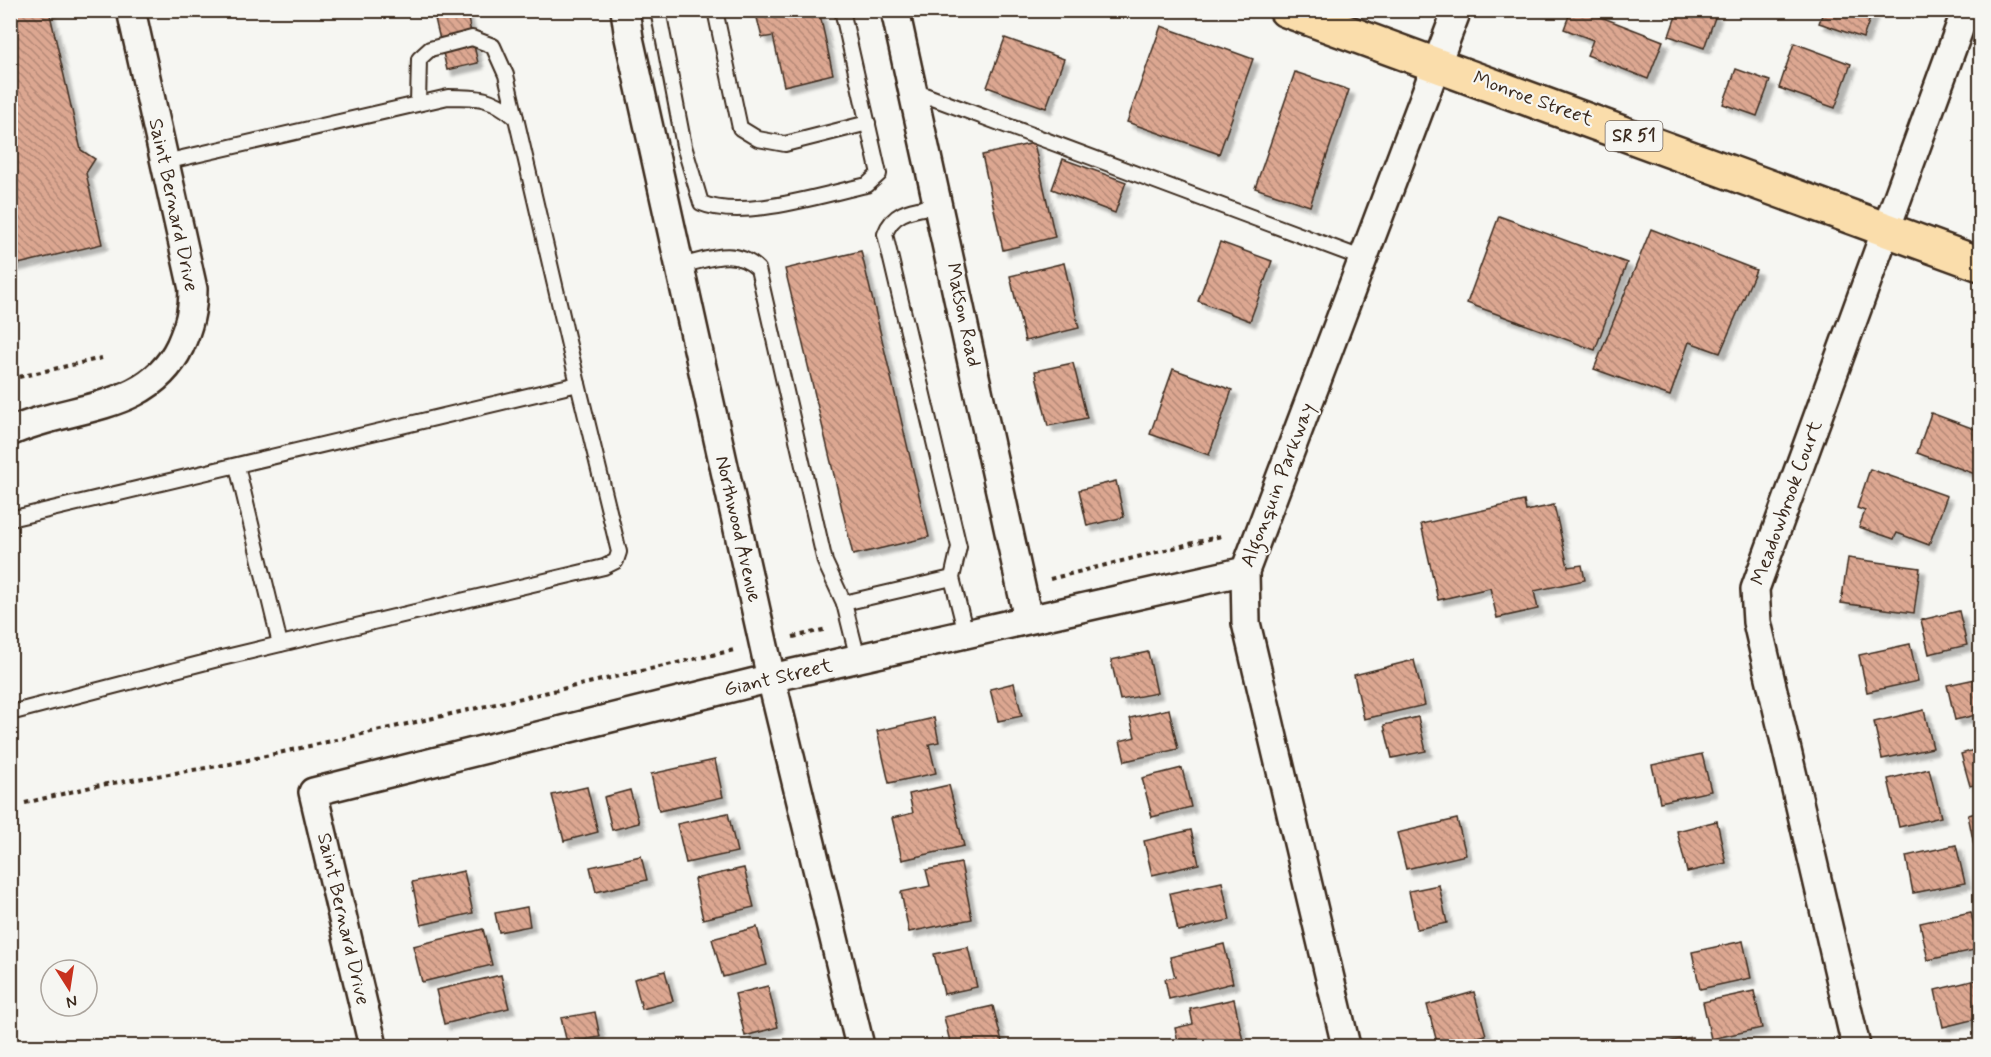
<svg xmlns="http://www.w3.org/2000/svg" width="1991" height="1057" font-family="Mynerve,sans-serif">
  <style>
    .building { fill: url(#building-back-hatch); stroke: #3b2a1e; stroke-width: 1.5; filter: url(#shadow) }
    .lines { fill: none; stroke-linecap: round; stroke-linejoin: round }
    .service-casing { stroke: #3b2a1e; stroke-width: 18 }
    .minor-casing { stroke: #3b2a1e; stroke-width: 32 }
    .primary-casing { stroke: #3b2a1e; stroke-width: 38 }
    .path { stroke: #3b2a1e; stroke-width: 4; stroke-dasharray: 4.5 4.5; stroke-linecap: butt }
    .service { stroke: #f6f6f2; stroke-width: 14 }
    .minor { stroke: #f6f6f2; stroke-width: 27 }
    .primary { stroke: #faddab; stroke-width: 33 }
    .labels { text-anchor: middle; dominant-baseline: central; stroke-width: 4.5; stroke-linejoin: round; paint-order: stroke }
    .shield { fill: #f6f6f2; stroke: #73675e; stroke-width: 1.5 }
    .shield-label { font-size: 18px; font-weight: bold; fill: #3b2a1e }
    .street-label { font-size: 20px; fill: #3b2a1e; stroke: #f6f6f2 }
  </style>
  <defs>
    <pattern id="building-back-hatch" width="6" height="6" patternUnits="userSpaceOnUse" patternTransform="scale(1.5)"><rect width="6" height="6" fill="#dca791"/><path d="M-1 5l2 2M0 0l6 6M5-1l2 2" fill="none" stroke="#b48876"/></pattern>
    <filter id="shadow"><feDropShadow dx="5.5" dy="5.5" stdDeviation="1.5" flood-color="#0004"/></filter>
  </defs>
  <rect width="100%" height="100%" fill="#f6f6f2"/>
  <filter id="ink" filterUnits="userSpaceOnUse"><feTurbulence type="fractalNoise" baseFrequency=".0167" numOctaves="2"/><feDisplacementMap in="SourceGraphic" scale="12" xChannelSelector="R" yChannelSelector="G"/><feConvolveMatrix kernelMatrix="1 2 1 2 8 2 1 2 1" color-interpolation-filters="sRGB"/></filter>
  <g filter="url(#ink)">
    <g class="building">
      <path d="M10,10h39l32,140 14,9 -9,14 16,71 -92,22z"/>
      <path d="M433,10h33l12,53 -31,7z"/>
      <path d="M755,10h64l14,64 -49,12 -11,-50 -11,2z"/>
      <path d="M1571,10h12l80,31 -15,38 -61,-24 6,-15 -29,-11z"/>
      <path d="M1678,10h27l11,5 -12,33 -35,-12z"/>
      <path d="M1824,10h49l-10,28 -44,-15z"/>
      <path d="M1161,26l92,33 -34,95 -92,-32z"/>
      <path d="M1005,38l59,21 -18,49 -59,-21z"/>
      <path d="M1794,43l57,21 -16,44 -56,-20z"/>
      <path d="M1736,69l34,12 -13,35 -34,-12z"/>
      <path d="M1295,72l54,18 -39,116 -55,-18z"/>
      <path d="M1034,143l21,94 -52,13 -21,-95z"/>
      <path d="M1063,159l63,23 -11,31 -63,-24z"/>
      <path d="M1499,216l128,47 -32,87 -128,-47z"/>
      <path d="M1651,229l105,41 -36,83 -31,-11 -19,54 -76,-27z"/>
      <path d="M1220,242l52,19 -22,60 -52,-20z"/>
      <path d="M861,251l68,286 -76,18 -68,-286z"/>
      <path d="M1064,263l15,65 -54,13 -15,-65z"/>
      <path d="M1073,363l14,55 -39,8 -13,-55z"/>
      <path d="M1173,369l59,21 -23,65 -59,-21z"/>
      <path d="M1931,413l49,18v61l-6,-3 4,-14 -61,-22z"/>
      <path d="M1870,469l77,27 -18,49 -32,-12 -3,6 -35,-12 6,-16 -8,-3z"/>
      <path d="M1116,481l8,36 -37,9 -8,-36z"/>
      <path d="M1524,501l2,10 28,-6 14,62 14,-2 3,15 -51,11 4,18 -41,9 -7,-30 -52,12 -17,-76z"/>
      <path d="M1848,558l72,10 -6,45 -73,-10z"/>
      <path d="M1959,611l8,34 -38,9 -8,-34z"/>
      <path d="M1910,644l8,37 -51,11 -8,-37z"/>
      <path d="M1148,652l9,41 -37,7 -9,-40z"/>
      <path d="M1414,660l11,45 -61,14 -10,-44z"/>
      <path d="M1980,678v36l-25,6 -8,-35z"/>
      <path d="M1014,683l8,33 -24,5 -8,-32z"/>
      <path d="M1169,709l9,40 -53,12 -5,-20 15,-4 -5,-19z"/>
      <path d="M1924,710l9,38 -51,11 -8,-37z"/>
      <path d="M1418,717l8,34 -34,7 -8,-33z"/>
      <path d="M934,718l5,24 -10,2 7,29 -47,10 -12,-52z"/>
      <path d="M1980,748v36l-10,2 -9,-32z"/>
      <path d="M1702,754l9,37 -51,11 -8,-37z"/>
      <path d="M715,760l8,37 -64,14 -8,-37z"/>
      <path d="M1182,768l9,39 -39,10 -10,-39z"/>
      <path d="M1929,769l12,48 -42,10 -11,-48z"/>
      <path d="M949,785l15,61 -62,14 -10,-42 21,-5 -4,-19z"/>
      <path d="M587,787l11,45 -34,9 -12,-46z"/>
      <path d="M630,790l9,33 -27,7 -8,-33z"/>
      <path d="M1980,812v32l-6,1 -6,-30z"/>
      <path d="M728,813l9,39 -51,11 -9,-39z"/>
      <path d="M1457,819l9,36 -60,14 -9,-36z"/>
      <path d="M1717,821l9,42 -39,9 -10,-41z"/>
      <path d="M1191,830l8,34 -47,11 -8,-34z"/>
      <path d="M1956,845l9,38 -52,10 -7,-37z"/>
      <path d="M641,856l6,24 -51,12 -6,-25z"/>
      <path d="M961,863l11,56 -63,13 -8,-40 29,-6 -4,-16z"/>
      <path d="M744,868l10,39 -51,12 -9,-40z"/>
      <path d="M464,871l9,42 -52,12 -9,-43z"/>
      <path d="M1222,882l8,38 -52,11 -8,-38z"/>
      <path d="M1439,885l8,38 -30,6 -8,-38z"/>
      <path d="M527,907l3,19 -31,6 -4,-19z"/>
      <path d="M1971,912l8,37 -51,11 -8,-37z"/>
      <path d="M757,927l10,38 -44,12 -11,-38z"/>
      <path d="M483,929l9,36 -70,17 -9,-36z"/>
      <path d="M1743,941l8,37 -51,11 -8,-37z"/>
      <path d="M1224,944l9,39 -64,16 -4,-20 10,-2 -5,-20z"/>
      <path d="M968,947l9,40 -33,7 -10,-40z"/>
      <path d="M665,971l8,30 -31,8 -8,-30z"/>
      <path d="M501,975l8,33 -65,16 -8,-34z"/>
      <path d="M1980,979v39l-37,9 -8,-37z"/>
      <path d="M768,986l10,41 -33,9 -10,-42z"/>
      <path d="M1754,991l8,37 -51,11 -8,-37z"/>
      <path d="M1474,992l12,43 -48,11 -11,-41z"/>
      <path d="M1234,999l9,42 -25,5h-39l-4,-18 18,-4 -3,-15z"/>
      <path d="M993,1006l9,36 -20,4h-31l-7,-29z"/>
      <path d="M595,1012l5,25 -33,6 -6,-25z"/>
      <path d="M1692,1037l2,9h-37v-2z"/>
    </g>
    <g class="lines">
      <g class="service-casing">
        <g id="service">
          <path d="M658,10l26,136 17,57c42,18 122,-9 166,-18l12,-11 -37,-164"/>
          <path d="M715,10l25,118 18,11 27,5 83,-21"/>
          <path d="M914,91l450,168"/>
          <path d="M418,103l1,-44 11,-10 42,-11 21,8 13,29 10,43"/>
          <path d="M165,162l283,-65c31,0 44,0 68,21l62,266"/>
          <path d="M939,205c-23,5 -45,4 -54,29l74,313 -7,31 14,56"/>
          <path d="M679,266c29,-6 55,-20 79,3l67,293 19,41 108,-25"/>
          <path d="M237,466l43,178"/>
          <path d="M10,519l568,-135 41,168 -3,9 -12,6 -382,91 -212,55"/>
          <path d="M844,603l14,56"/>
        </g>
      </g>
      <g class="minor-casing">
        <g id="minor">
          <path d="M625,10l4,28 142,640 89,368"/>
          <path d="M895,10l133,609"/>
          <path d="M10,432c60,-28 138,-19 170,-86 9,-20 13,-36 13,-57l-62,-279"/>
          <path d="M373,1046l-60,-254 458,-114 474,-107"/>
          <path d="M1346,1046l-100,-423 -1,-52 212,-561"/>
          <path d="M1856,1046l-99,-424 -2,-33 211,-579"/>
        </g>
      </g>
      <g class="primary-casing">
        <path id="primary" d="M1286,10l694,254"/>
      </g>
      <g class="path">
        <path d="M10,379l92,-21"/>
        <path d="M1050,579l171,-43"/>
        <path d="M793,637l34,-8"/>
        <path d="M25,803l70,-17 135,-22 504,-114"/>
      </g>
      <use href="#service" class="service"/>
      <use href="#minor" class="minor"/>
      <use href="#primary" class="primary"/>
    </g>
  </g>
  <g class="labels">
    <rect class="shield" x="1605.5" y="121" width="57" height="30" rx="4.5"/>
    <g class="shield-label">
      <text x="1634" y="136">SR 51</text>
    </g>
    <g class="street-label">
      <text transform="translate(1533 99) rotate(20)">Monroe Street</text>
      <text transform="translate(173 205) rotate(78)">Saint Bernard Drive</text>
      <text transform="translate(963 315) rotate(78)">Matson Road</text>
      <text transform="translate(1278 485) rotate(-69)">Algonquin Parkway</text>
      <text transform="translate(1787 503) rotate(-70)">Meadowbrook Court</text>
      <text transform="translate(738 529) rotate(77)">Northwood Avenue</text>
      <text transform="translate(778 678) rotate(-13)">Giant Street</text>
      <text transform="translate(343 919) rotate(77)">Saint Bernard Drive</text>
    </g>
  </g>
  <rect width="1991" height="1057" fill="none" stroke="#f6f6f2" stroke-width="36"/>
  <rect x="18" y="18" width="1955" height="1021" fill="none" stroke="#3b2a1e" stroke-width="2" filter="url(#ink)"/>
  <g transform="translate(69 988) rotate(168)"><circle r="28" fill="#f6f6f2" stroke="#aba49d" stroke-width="1.5"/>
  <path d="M0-4.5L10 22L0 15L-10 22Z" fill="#c8321e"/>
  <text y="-9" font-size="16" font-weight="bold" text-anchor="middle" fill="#3b2a1e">N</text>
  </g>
</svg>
